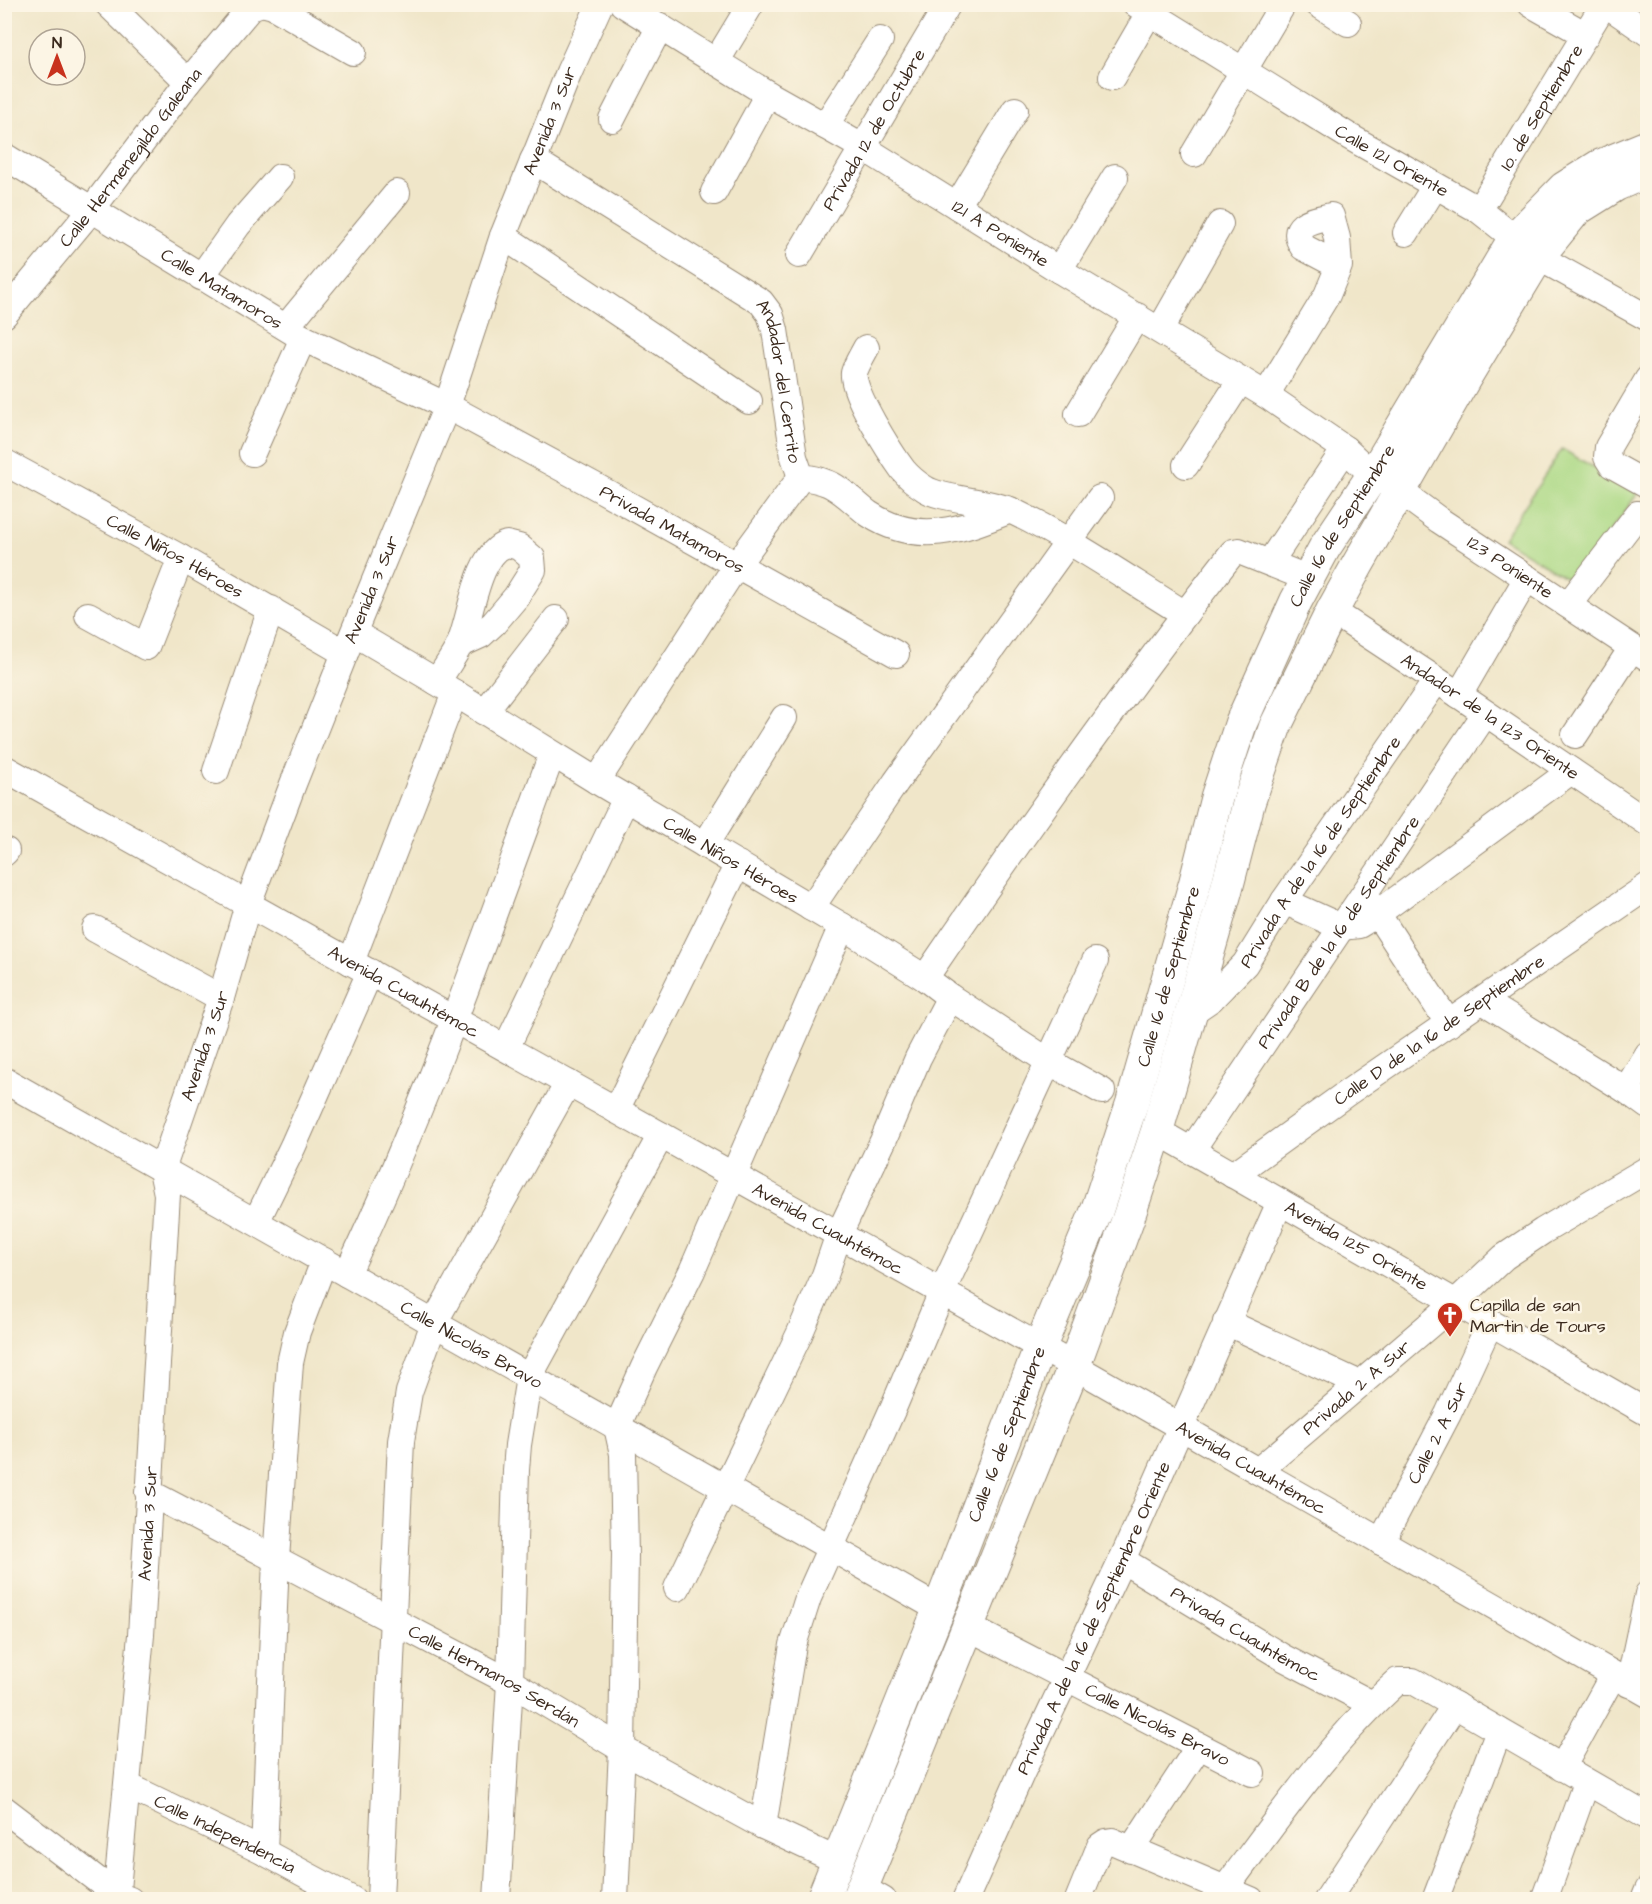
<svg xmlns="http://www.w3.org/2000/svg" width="1652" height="1904" font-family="'Architects Daughter',sans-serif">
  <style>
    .green { fill: #acd985; stroke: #748252; stroke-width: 1.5 }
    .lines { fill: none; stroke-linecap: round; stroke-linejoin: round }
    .minor-casing { stroke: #968874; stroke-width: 28 }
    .major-casing { stroke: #968874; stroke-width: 34 }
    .minor { stroke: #fff; stroke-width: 26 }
    .major { stroke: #fff; stroke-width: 32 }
    .labels { text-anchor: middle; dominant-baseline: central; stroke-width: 5; stroke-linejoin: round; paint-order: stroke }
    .street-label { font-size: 18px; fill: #3b2a1e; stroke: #fcf5e5 }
    .poi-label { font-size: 18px; fill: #3b2a1e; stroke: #fcf5e5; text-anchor: start }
  </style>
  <rect width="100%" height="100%" fill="#fcf5e5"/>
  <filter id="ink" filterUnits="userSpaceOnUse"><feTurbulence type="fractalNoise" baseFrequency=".0167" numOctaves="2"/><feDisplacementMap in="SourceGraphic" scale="12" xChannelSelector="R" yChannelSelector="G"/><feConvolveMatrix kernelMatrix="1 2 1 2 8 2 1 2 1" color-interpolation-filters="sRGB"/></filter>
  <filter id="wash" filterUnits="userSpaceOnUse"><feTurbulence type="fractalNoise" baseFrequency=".008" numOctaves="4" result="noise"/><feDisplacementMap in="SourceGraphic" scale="24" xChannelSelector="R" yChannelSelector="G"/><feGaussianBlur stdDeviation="1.35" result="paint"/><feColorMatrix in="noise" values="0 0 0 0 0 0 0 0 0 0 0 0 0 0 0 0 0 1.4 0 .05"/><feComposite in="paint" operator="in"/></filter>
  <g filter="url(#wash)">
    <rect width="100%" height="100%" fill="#f0e6c9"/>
    <path class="green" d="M1562,449l76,44 -64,90 -71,-44z"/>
  </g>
  <g filter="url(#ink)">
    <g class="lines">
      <g class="minor-casing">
        <g id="minor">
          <path d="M108,4l80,78"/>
          <path d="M265,4l8,2 80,46"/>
          <path id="s1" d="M623,4l145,90 96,54 195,122 207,125 79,54 28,26 28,17 38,28 209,138"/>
          <path id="s2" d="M1136,4l214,133 129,73 59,47 110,61"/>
          <path d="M1318,4l30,19"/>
          <path d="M1531,4l55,31"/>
          <path d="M1606,4l42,29"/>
          <path d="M716,62l35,-58"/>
          <path d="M1112,77l37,-64"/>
          <path d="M612,119l48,-93"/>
          <path d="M825,126l55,-86"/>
          <path d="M1194,154l89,-150"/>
          <path id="s3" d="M4,156l299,182 144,68 148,80 301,168"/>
          <path id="s4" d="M533,160l228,142 9,12 5,16 19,127 7,20c8,1 16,2 23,5 17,5 31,22 45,32 48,32 93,16 141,-4"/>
          <path d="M714,192l54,-98"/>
          <path d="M957,206l58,-96"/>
          <path id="s5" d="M1479,210l125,-206"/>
          <path d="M1406,233l29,-47"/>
          <path d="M503,236l246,165"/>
          <path id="s6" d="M799,255l149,-251"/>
          <path d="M1059,270l56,-93"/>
          <path d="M201,277l37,-52 42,-48"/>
          <path id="s7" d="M4,315l88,-106 96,-127 63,-75 8,-3"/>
          <path d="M286,327l111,-134"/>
          <path d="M1160,330l60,-106"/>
          <path d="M866,348c-4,8 -10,17 -12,25 -4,17 38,82 49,97 6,7 13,13 21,18 16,12 64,12 88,23 60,29 116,68 173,103"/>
          <path d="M1648,379l-40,68 -1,10 5,8 36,20"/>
          <path d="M1266,395l61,-100 12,-29 -2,-28 -6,-22c-17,4 -44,7 -28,31l36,19"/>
          <path d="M1078,414l59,-98"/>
          <path d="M252,453l51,-115"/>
          <path id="s8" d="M4,462l177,96 164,95"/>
          <path d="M1186,465l55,-85"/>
          <path d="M1270,562l75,-113"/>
          <path d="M1568,605l70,-91"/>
          <path id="s9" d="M1332,611l127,84 189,128"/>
          <path d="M88,615l58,32 35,-89"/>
          <path id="s10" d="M354,633l83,49 160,99 245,145 83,52 25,19 98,64 54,30"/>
          <path d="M437,682c7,-12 16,-24 22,-36 12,-26 17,-93 48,-102l12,3 13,11 1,12 -17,27 -22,26 -13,12 -22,10"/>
          <path d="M1459,695l68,-117"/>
          <path d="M484,712l72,-93"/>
          <path d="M1575,735l57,-87"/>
          <path id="s11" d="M4,768l1070,598 574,328"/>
          <path d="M216,771l55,-162"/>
          <path d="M597,781l139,-215 65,-89"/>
          <path d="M705,845l79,-127"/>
          <path d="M4,853l2,-2"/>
          <path d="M1284,901l57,26 18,-2 18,-11 194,-143"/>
          <path d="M1369,901l80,123"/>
          <path d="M811,908l85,-126 204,-284"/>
          <path d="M95,929l126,69"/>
          <path d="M351,962l104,-269"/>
          <path d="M925,978c99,-145 200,-288 308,-426l6,-1 68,27"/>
          <path d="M1483,1001l143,89 22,16"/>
          <path id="s12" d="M1192,1012l19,-13 34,-35 39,-63 152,-220"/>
          <path d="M506,1048l120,-250"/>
          <path id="s13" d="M4,1080l935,529"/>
          <path d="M1626,1090l22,-36"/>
          <path d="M616,1110l122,-246"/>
          <path id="s14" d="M1157,1131l491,282"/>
          <path id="s15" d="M1191,1151l294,-437"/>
          <path id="s16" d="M1233,1175l114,-82 301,-207"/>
          <path d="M256,1222l37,-76 77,-174"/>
          <path d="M347,1274c80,-169 141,-345 205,-520"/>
          <path d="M1226,1322l134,62"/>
          <path id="s17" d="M1258,1471l197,-168 49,-46 39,-26 105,-62"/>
          <path id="s18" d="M148,1492l362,190 112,67 141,77 75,35"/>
          <path id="s19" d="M1381,1542l67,-128 42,-91"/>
          <path id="s20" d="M1122,1560l162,98 88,46"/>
          <path d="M677,1588l122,-253 26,-60 14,-41 44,-93 35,-83 32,-61"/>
          <path id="s21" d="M968,1627l284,146"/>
          <path d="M1629,1684l19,-90"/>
          <path d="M1562,1768l51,-93"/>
          <path id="s22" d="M128,1786l136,66 89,48"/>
          <path d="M4,1809l113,86 13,5"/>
          <path d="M763,1826l30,-181 15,-47 86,-192 48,-114 153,-331"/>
          <path d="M1131,1850l68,-104"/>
          <path d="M264,1852l12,-293 14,-196 7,-31 27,-71"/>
          <path d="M862,1888l21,12"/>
          <path d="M1225,1889c54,-72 106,-148 173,-208h15l235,136"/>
          <path id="s23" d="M116,1900l25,-265 26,-441 -5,-24 59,-172 27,-94 45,-120 52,-131 102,-247 56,-170 66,-164 31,-68"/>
          <path d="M380,1900l21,-459 8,-49 25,-69 134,-240"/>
          <path d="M497,1900l13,-218 6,-212 2,-25 11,-68 132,-242"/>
          <path d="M615,1900l7,-151 3,-194 -2,-101 -6,-27 27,-60 48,-96 150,-345"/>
          <path id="s24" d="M965,1900l56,-126 101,-214 158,-358"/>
          <path d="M1078,1900l22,-54 6,-4 6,-1 139,59"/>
          <path d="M1327,1900l128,-195"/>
          <path d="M1435,1900l64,-169"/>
          <path d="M1544,1900l42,-117"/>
          <path d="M1644,1900l4,-10"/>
        </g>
      </g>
      <g class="major-casing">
        <g id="major">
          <path id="s25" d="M822,1900l117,-291 101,-262 57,-137 35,-107 63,-220 22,-87 24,-73 55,-122 29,-54 48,-72 141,-236 50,-51 35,-22 49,-20"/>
          <path d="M857,1900l217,-534 54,-147 29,-88 69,-240 23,-89 26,-75 57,-116 26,-47 107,-186 73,-121 38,-47 40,-25 32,-14"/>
        </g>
      </g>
      <use href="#minor" class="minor"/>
      <use href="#major" class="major"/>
    </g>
  </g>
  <defs>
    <g id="church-pin" transform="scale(1.35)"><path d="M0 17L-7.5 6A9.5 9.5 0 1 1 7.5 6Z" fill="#c8321e" stroke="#fcf5e5"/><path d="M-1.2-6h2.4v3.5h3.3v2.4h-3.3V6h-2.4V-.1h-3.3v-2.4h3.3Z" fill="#fff"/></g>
  </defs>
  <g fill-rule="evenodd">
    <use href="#church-pin" x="1450" y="1315"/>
  </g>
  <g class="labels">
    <g class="street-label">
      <text stroke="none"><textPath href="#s5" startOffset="120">1o. de Septiembre</textPath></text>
      <text stroke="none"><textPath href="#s23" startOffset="1852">Avenida 3 Sur</textPath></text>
      <text stroke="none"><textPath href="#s6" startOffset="146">Privada 12 de Octubre</textPath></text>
      <text stroke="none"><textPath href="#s7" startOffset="202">Calle Hermenegildo Galeana</textPath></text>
      <text stroke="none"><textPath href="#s2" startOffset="300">Calle 121 Oriente</textPath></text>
      <text stroke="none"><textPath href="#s1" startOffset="442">121 A Poniente</textPath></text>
      <text stroke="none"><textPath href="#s3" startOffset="255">Calle Matamoros</textPath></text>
      <text stroke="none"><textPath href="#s4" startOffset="351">Andador del Cerrito</textPath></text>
      <text stroke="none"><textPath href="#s25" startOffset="1473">Calle 16 de Septiembre</textPath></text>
      <text stroke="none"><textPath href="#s3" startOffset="766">Privada Matamoros</textPath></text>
      <text stroke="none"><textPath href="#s8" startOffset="195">Calle Niños Héroes</textPath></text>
      <text stroke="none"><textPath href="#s1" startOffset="1052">123 Poniente</textPath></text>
      <text stroke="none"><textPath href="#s23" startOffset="1350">Avenida 3 Sur</textPath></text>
      <text stroke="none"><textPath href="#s9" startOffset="190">Andador de la 123 Oriente</textPath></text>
      <text stroke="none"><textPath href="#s12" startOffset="207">Privada A de la 16 de Septiembre</textPath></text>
      <text stroke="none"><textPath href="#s10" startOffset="440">Calle Niños Héroes</textPath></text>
      <text stroke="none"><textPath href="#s15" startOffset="264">Privada B de la 16 de Septiembre</textPath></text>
      <text stroke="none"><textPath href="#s25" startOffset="987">Calle 16 de Septiembre</textPath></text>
      <text stroke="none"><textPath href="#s11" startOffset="458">Avenida Cuauhtémoc</textPath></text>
      <text stroke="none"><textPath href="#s16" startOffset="252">Calle D de la 16 de Septiembre</textPath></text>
      <text stroke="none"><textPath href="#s23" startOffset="864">Avenida 3 Sur</textPath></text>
      <text stroke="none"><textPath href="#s11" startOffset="944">Avenida Cuauhtémoc</textPath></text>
      <text stroke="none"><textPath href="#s14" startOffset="230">Avenida 125 Oriente</textPath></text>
      <text stroke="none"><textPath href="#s13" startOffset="537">Calle Nicolás Bravo</textPath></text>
      <text stroke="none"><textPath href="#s17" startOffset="129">Privada 2 A Sur</textPath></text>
      <text stroke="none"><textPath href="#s19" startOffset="123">Calle 2 A Sur</textPath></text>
      <text stroke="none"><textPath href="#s25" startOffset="501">Calle 16 de Septiembre</textPath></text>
      <text stroke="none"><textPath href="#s11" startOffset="1430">Avenida Cuauhtémoc</textPath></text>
      <text stroke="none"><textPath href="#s23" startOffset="378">Avenida 3 Sur</textPath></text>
      <text stroke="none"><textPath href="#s24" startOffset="310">Privada A de la 16 de Septiembre Oriente</textPath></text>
      <text stroke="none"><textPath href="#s20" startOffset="144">Privada Cuauhtémoc</textPath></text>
      <text stroke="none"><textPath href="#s18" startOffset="392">Calle Hermanos Serdán</textPath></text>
      <text stroke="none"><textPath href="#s21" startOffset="213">Calle Nicolás Bravo</textPath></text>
      <text stroke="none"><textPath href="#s22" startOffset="108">Calle Independencia</textPath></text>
    </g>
    <g class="poi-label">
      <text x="1470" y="1305">Capilla de san<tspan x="1470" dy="21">Martin de Tours</tspan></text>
    </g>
  </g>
  <rect width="1652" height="1904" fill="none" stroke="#fcf5e5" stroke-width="24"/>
  <g transform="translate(57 57)"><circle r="28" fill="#fcf5e5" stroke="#afa495" stroke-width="1.5"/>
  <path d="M0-4.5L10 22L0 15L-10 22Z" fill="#c8321e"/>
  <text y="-9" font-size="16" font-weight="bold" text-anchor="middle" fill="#3b2a1e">N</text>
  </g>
</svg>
